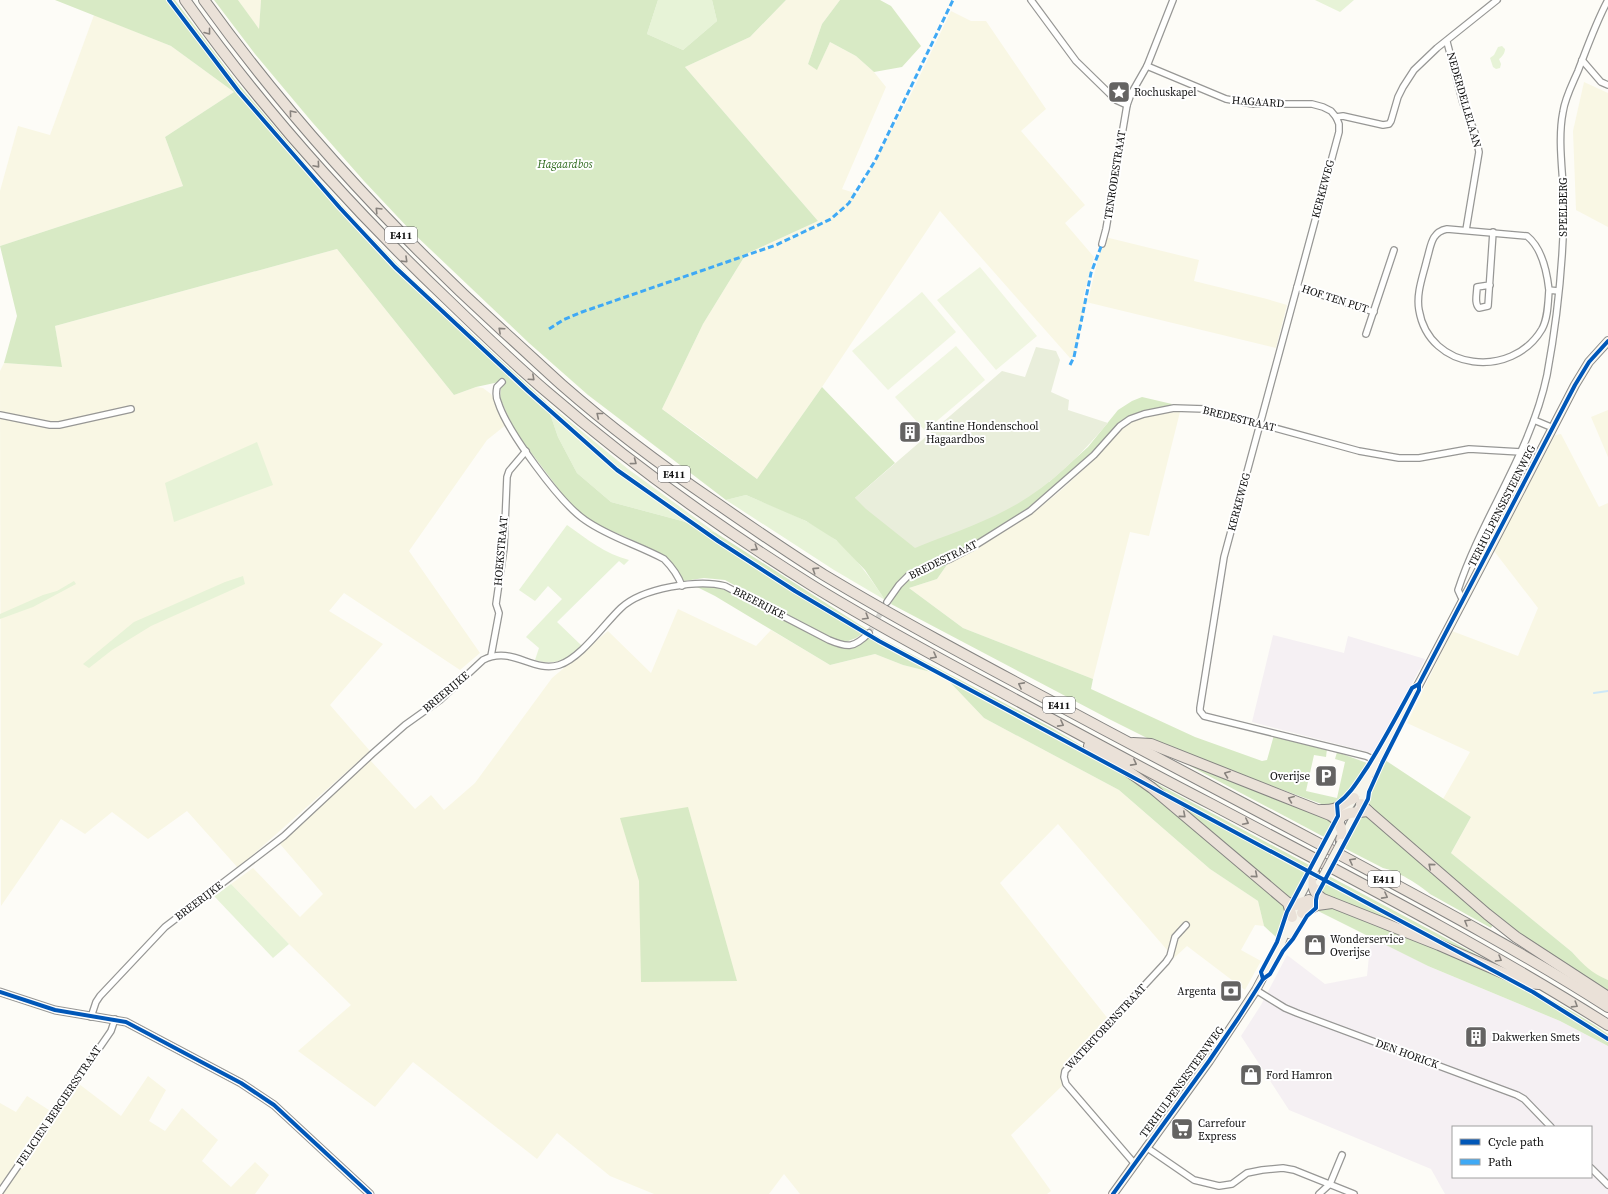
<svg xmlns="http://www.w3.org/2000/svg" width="1608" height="1194" font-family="'Source Serif 4',serif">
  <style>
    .industrial { fill: #f5f0f3; fill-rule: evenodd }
    .farmland { fill: #f9f7e4 }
    .green { fill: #e7f3d7 }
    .forest { fill: #d8eac5 }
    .cemetery { fill: #e9eedb }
    .pitch { fill: #f0f6e1 }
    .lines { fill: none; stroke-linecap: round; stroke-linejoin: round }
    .stream { stroke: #cde8f7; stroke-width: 2 }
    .minor-tunnel { stroke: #dad9d4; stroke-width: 5.5; stroke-dasharray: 5.5 3; stroke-linecap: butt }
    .minor-casing { stroke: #979795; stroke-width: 8 }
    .tertiary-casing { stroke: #979795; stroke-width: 9 }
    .secondary-casing { stroke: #8e8d8b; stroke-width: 10 }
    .motorway-casing { stroke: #858482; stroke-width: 12 }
    .minor { stroke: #fffffe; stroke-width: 5.5 }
    .tertiary { stroke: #fffffe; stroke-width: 7 }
    .secondary { stroke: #f6f4eb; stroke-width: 8 }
    .motorway { stroke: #eae1d8; stroke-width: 10 }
    .secondary-bridge-casing { stroke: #8e8d8b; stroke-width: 10; stroke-linecap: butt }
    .secondary-bridge { stroke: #f6f4eb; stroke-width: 8 }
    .quiet { stroke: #3fa9f5; stroke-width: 3; stroke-dasharray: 6 3; stroke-linecap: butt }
    .cycleway-casing { stroke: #fff; stroke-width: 6 }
    .cycleway { stroke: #0057b8; stroke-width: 4 }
    .oneway { stroke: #88837e }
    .labels { text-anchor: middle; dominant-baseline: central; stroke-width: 4; stroke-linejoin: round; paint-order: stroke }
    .shield { fill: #fff; stroke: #585858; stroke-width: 1 }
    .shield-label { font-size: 10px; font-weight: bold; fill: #111 }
    .poi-label { font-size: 11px; fill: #111; stroke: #fff; text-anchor: start }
    .street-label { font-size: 11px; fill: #111; stroke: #fff }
    .park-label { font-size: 11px; font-style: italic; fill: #2f6b1f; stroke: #fff }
  </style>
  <rect width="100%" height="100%" fill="#fdfcf7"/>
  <g class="industrial">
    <path d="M1273,635l71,18 4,-17 77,23 -49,93 -4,1 -120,-31z"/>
    <path d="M1371,936l57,30 132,55 48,25v148h-163l-14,-25 -142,-59 -48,-74 20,-31 26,-50 38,29 42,-8zM1453,1127h138v50h-138z"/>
  </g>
  <g class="farmland">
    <path d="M238,0h23l-2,30z"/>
    <path d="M786,0h54l-18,24 -14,40 9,5 13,-27 26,14 18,16 12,15 -44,102 16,5 55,-104 38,-79 20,10h15l60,88 -25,22 64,74 -20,18 29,34 -11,41 5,2 10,-41 7,-22 94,23 -5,21 73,18 20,6 -11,43 -190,-46 -12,55 -4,1 -130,-147 -118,176 -65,92 -61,-46 -34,-24 41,-85 43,-70 72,-33 -133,-154 65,-30z"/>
    <path d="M94,15l77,31 63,46 -69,45 18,49 -183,60v-55l18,-65 32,9z"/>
    <path d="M1584,82l24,11v134l-32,-17 -3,-79z"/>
    <path d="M337,249l117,146 22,-8 7,1 8,6 16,30 -20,16 -78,111 71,102 -20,17 -116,-77 -15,18 54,33 -53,61 40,46 -132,117 -51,-57 -39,28 -36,-27 -27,22 -24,-15 -60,87 -1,-535 4,-8 57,4 -6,-41z"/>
    <path d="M1608,410v47l-17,-40z"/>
    <path d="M1180,412l-31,124 -19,-4 -37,147 -130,-51 -54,-40 28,-9 14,-20 43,-21 39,-25 26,-21 37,-34 25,-28 11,-8 14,-6 14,-3z"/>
    <path d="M1561,434l38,73 9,-4v477l-14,-6 -9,-7 -13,-15 -121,-99 20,-36 -28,-18 27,-47 -63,-29 45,-92 66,25 20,-48 -44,-57 61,-116z"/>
    <path d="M678,609l78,37 15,-16 59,35 45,-11 28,11 40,10 41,43 135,72 91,79 48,32 6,25 -9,-1 -14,25 20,11 -16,29 -58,-44 -13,12 -116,-134 -58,59 109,137 -47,52v14l-51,49 40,56 -4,3h-247l-16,-20 -15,20h-115l-44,-18 -53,-43 -20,26 -124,-97 -38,45 -77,-56 53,-46 -62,-61 -58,-60 22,-16 47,49 23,-23 -43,-50 90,-84 45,49 16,-14 13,15 31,-27 77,-105 56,-47 43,42z"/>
    <path d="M148,1076l18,14 -17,31 16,10 17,-23 36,32 -16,21 29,26 24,-25 14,13 -14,19h-253l77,-110 42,32z"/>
    <path d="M27,1096l25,16 -52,73v-82l16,9z"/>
  </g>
  <g class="green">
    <path d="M658,0h54l5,21 -34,29 -36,-16z"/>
    <path d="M1315,0h39l-14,12z"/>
    <path d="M1502,46l3,3c0,4 -3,8 -6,10l2,5 -1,4 -4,1 -3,-2 -3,-9 4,-3 4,-8z"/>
    <path d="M546,402l82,67 88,64 -34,-12 -71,-19 -34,-29 -19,-36z"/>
    <path d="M257,442l16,43 -99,37 -9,-39z"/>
    <path d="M746,495c28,12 68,26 91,46 19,16 34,38 48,59l-51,-30 -108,-70z"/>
    <path d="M567,525c20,14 38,29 62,35l-5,5 -5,-4 -62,61 25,24c-16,14 -26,20 -47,14l4,-12 -13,-11 36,-38 -14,-13 -13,15 -16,-11z"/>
    <path d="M243,576l2,8 -94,42 -39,24 -23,18 -6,-4 51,-42 91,-40z"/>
    <path d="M74,581l2,3 -43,23 -33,12v-5l43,-19 14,-4z"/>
    <path d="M231,884l58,60 -16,14 -59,-62z"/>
  </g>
  <g class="forest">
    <path d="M55,0h120l60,80 81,96 43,48 48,50 139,128 12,35 19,36 34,29 71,19 34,12 152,97 -12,8 -13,5 -16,-7 -102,-56 -21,-2 -20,3 -8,-13 -13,-12 -20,-11 -49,-22 -13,-8 -12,-12 -54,-72 -15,-33 1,-12 -2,-4 -23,5 -22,8 -117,-146 -282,77 7,41 -58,-4 13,-47 -17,-70 183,-60 -18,-49 69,-45 -63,-46z"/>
    <path d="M214,0h24l21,29 2,-29h397l-11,34 36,16 34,-29 -5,-21h74l-36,37 -65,30 133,154 -72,33 -43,70 -41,85 95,70 65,-92 73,76 -40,35 194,-16 39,-35 30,-37 14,-9 10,-4 30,7 -3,3c-11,1 -32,4 -41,11 -14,10 -24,26 -36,37 -37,34 -78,65 -122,91 -22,13 -51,17 -71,34 -5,6 -9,13 -14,20l-20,-30 -29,-30 -30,-19 -60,-26 -20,5 -138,-105 -59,-52 -118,-112 -47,-50 -52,-59 -57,-68z"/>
    <path d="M840,0h40l11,6 30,40 -19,21 -28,5 -18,-16 -26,-14 -13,28 -9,-6 14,-40z"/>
    <path d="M951,559l-14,20 -28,9 54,40 130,51 -2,10 104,48 67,24 5,-1 7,-25 53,14 -1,8 -12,-2 -8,36 31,7 8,-36 -10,-3 2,-7 30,11c-11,17 -20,35 -40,43l-66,-24 -8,-1 -100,-40 -44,-22 -218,-115c11,-30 34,-34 60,-45z"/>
    <path d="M695,586h20l18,7 100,51 18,5 14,-8 8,-7 179,94 74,44 156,131 4,6 -9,29 -13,-12 -6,-25 -48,-32 -91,-79 -135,-72 -41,-43 -40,-10 -28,-11 -45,11 -115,-69z"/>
    <path d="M1385,760l86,57 -20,36 121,99c12,13 19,21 36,28v14l-80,-53 -36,-27 -120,-104 -4,-7 3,-12z"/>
    <path d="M1191,763l144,57 -9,18 -136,-72z"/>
    <path d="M1154,782l157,84 -19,34 -6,-3 -133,-111z"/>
    <path d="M688,807l49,174 -96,1 -2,-101 -19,-63z"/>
    <path d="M1363,814l3,1 128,108 -3,5 -61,-34c-11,-10 -33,-23 -47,-26l-39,-20z"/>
    <path d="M1329,876l154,82 -1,2 -159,-65 -2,-4z"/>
    <path d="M1326,906c96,37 196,69 282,128v12l-48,-25 -132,-55 -112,-56z"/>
  </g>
  <path class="cemetery" d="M1036,347l20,4 4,9 -9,32 18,8 -1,10 40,13c-29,34 -62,67 -102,87 -28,15 -62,26 -91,38l-49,-39 -11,-11 147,-127 23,6z"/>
  <g class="pitch">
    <path d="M980,267l57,69 -41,34 -59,-70z"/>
    <path d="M922,292l34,40 -68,58 -36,-39z"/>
    <path d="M956,346l29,34 -60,51 -30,-34z"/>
  </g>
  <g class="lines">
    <path class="stream" d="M1594,693l14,-2"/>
    <path class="minor-tunnel" d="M869,633l15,-26"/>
    <g class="minor-casing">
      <g id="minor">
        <path d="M1031,0l45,61 40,39 11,5"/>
        <path d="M1447,42l16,61 12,30 4,19 -13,78"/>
        <path d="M1582,60l19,22 7,3"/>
        <path d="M1147,66l26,-66"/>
        <path d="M1336,117l7,-1 40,9 6,-1 2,-3 7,-24 5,-10 11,-17 23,-22 60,-48"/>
        <path d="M1102,244l4,-15 21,-124 4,-11 16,-28 79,33 27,5h59l11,3 8,4 5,6 3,7v8l-115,425 -24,151v3l4,5 162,40 11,5"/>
        <path d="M1490,285l-13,2c0,7 -3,16 2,21l9,-2 5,-74"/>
        <path d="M1297,287l77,25"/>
        <path d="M1549,290c-1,13 -1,28 -7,39 -30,51 -113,42 -123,-19 -3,-17 4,-34 8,-51 4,-13 4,-27 20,-30l80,7c15,12 20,36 22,54l9,1"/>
        <path d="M1366,334l28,-84"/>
        <path d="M502,382l-5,5c-1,5 -1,11 1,15 9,29 62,101 87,118 24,17 53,25 79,39 8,8 14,16 18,27"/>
        <path d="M0,415l50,10h9l72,-16"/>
        <path d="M1534,420l19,8"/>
        <path d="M1463,601l-5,-11c24,-73 73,-138 89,-215 10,-54 16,-111 17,-166 0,-31 -7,-67 -1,-97 2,-14 9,-27 15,-41 9,-23 18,-49 30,-71"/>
        <path d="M887,602l12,-17 10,-10 41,-16 21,-11 59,-37 64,-56 26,-29 10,-7 14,-5 30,-6 31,1 154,42 40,7h20l50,-9 52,3"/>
        <path d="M491,656l8,-43 -3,-9 8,-56 3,-71 2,-6 17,-20"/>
        <path d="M1256,990l29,18 12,5 220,82 7,4 27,28"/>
        <path d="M91,1017l5,-15 4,-6 65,-69 119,-91 88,-82 33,-29 35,-25 43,-40c29,-15 49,13 76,5 22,-7 45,-41 62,-57 21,-20 77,-29 104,-22l104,54c19,8 25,8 40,-7"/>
        <path d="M1146,1147l48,33 25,6 13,-2 15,-11 15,-3 21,-2 11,2 60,24"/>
        <path d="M1134,1163l-68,-79 -2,-7 1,-6 101,-109 4,-6 5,-19 11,-12"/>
        <path d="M1591,1168l17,17"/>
        <path d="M0,1192l111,-161 4,-12"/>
        <path d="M1319,1194l11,-10 12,-29"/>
      </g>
    </g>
    <g class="tertiary-casing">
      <path id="tertiary" d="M0,992l55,18 71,12 115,61 33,22 96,89"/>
    </g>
    <g class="secondary-casing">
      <g id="secondary">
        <path d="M1333,833c14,-27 33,-51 48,-78 66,-122 130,-246 194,-370l14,-23 19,-21"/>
        <path d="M1341,842l20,-38 8,-24"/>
        <path d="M1289,934l16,-26"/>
        <path d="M1113,1194l96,-133 47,-71 25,-47 19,-47 13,-25"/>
      </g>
    </g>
    <g class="motorway-casing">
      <g id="motorway">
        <path d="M185,0c77,109 167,209 264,301 32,31 64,62 98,91 82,71 173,136 266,194 63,39 129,74 194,109 68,37 136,74 204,109 134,71 269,140 397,221"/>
        <path d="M204,0c87,121 189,231 299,331 20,18 39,36 59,54 48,42 100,81 153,117 36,25 72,50 109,73 90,54 184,103 277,153 77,41 154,82 232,123 93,50 186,99 275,156"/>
        <path d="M1133,743l18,1 179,71c12,7 12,15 11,28"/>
        <path d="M1089,746l39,25 24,17 136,115 4,14"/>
        <path d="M1361,804l7,7 119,103 29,23 92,60"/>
        <path d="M1321,810c20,1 18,-7 33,-12"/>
        <path d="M1342,816l8,-3 18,-2"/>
        <path d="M1314,870c0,13 -4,21 9,29l116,46 87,38 13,1"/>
        <path d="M1288,903l8,2 13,-5"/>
        <path d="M1302,913l15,-8 15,-2"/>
      </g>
    </g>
    <use href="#minor" class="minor"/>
    <use href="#tertiary" class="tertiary"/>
    <use href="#secondary" class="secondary"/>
    <use href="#motorway" class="motorway"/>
    <g class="secondary-bridge-casing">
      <g id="secondary-bridge">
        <path d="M1314,870l19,-37"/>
        <path d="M1320,882l21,-39"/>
      </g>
    </g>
    <use href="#secondary-bridge" class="secondary-bridge"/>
    <g class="quiet">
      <path d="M549,329l14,-9 19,-8 194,-67 55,-26 18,-16 26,-42 78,-161"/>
      <path d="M1070,365l4,-8 17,-84 11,-29"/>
    </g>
    <g class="cycleway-casing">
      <g id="cycleway">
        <path d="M169,0l70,92 101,116 55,59 133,124 89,79 101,71 77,50 84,50 654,351 75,47"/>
        <path d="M1263,979l-2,-7 16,-30 10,-30 51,-96 -1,-12c14,-10 22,-25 31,-38 16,-26 30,-52 44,-78l7,-4 156,-299 14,-23 19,-21"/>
        <path d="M0,992l55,18 71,12 115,61 33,22 96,89"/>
        <path d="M1113,1194l96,-133 30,-44 24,-38 7,-5 13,-23 10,-12 14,-23 9,-8v-8l1,-5 51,-96 1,-7 13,-29 37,-73v-6"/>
      </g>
    </g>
    <use href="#cycleway" class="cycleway"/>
  </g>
  <defs><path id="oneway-chevron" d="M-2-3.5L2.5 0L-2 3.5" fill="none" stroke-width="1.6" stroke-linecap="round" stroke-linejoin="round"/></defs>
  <g class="oneway">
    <use href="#oneway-chevron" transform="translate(208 32) rotate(52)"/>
    <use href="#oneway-chevron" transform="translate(292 113) rotate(-130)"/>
    <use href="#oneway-chevron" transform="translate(317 165) rotate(49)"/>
    <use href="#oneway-chevron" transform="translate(378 210) rotate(-134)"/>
    <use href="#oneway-chevron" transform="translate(405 260) rotate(44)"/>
    <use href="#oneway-chevron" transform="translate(501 330) rotate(-138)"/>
    <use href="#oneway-chevron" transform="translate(532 378) rotate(42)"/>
    <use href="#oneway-chevron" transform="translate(599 415) rotate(-141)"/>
    <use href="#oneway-chevron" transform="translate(634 462) rotate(37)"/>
    <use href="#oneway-chevron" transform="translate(755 548) rotate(33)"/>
    <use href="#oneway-chevron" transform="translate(815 570) rotate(-147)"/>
    <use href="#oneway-chevron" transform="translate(866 617) rotate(31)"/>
    <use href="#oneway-chevron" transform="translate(934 656) rotate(28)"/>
    <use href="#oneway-chevron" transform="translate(1021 685) rotate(-152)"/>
    <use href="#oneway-chevron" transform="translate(1061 724) rotate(28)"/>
    <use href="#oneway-chevron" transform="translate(1134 763) rotate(28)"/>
    <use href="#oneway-chevron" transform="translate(1227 774) rotate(-159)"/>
    <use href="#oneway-chevron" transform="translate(1291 799) rotate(-158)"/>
    <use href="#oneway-chevron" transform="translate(1183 815) rotate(41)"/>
    <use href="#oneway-chevron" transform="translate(1246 822) rotate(27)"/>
    <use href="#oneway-chevron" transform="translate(1352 861) rotate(-152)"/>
    <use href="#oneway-chevron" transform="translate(1431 866) rotate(-139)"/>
    <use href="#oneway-chevron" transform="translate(1255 875) rotate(40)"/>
    <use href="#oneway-chevron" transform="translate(1385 896) rotate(28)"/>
    <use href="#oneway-chevron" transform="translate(1467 922) rotate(-150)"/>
    <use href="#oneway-chevron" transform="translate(1499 959) rotate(30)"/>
    <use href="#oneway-chevron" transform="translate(1575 1005) rotate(32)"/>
  </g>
  <defs>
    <g id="sight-square" transform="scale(1.15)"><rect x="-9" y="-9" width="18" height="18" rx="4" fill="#646362" stroke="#fff"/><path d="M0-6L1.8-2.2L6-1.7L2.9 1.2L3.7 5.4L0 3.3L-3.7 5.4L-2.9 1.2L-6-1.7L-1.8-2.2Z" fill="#fff"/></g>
    <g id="building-square" transform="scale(1.15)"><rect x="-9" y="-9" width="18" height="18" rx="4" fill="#646362" stroke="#fff"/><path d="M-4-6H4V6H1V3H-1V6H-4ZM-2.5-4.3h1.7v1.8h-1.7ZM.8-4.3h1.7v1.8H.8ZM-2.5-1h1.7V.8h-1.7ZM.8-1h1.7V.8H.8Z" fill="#fff"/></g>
    <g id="parking-square" transform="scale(1.15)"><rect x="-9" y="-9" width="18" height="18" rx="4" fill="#646362" stroke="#fff"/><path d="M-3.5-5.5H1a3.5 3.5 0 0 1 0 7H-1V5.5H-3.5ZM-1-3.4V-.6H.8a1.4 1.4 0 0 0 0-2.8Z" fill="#fff"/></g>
    <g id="shop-square" transform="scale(1.15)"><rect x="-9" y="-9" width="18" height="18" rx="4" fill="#646362" stroke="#fff"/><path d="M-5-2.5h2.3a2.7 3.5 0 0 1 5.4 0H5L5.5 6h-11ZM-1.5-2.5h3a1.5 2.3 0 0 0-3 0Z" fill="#fff"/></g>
    <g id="bank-square" transform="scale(1.15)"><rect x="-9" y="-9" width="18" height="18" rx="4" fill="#646362" stroke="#fff"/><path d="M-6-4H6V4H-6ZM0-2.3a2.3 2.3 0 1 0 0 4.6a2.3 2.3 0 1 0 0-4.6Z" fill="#fff"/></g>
    <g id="supermarket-square" transform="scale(1.15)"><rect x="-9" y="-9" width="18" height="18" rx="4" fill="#646362" stroke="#fff"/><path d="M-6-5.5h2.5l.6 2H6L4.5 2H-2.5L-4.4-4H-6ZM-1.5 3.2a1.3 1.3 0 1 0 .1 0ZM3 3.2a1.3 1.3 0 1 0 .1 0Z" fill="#fff"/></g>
  </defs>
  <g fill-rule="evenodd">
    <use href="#sight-square" x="1119" y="92"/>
    <use href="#building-square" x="910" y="432"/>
    <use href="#parking-square" x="1326" y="776"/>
    <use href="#shop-square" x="1315" y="945"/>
    <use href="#bank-square" x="1231" y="991"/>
    <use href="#building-square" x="1476" y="1037"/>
    <use href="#shop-square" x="1251" y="1075"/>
    <use href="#supermarket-square" x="1182" y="1129"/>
  </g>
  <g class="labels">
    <g class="shield">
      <rect x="385" y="227" width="32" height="16" rx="3"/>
      <rect x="658" y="466" width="32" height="16" rx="3"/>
      <rect x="1043" y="697" width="32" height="16" rx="3"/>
      <rect x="1368" y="871" width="32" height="16" rx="3"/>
    </g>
    <g class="shield-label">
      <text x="401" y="235">E411</text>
      <text x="674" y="474">E411</text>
      <text x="1059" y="705">E411</text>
      <text x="1384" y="879">E411</text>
    </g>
    <g class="poi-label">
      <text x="1134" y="92">Rochuskapel</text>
      <text x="926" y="426">Kantine Hondenschool<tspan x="926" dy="13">Hagaardbos</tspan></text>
      <text x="1310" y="776" text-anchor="end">Overijse</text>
      <text x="1330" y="939">Wonderservice<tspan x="1330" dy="13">Overijse</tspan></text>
      <text x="1216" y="991" text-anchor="end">Argenta</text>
      <text x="1492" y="1037">Dakwerken Smets</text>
      <text x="1266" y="1075">Ford Hamron</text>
      <text x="1198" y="1123">Carrefour<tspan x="1198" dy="13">Express</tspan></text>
    </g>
    <g class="street-label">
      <text transform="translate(1464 100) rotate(74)">NEDERDELLELAAN</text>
      <text transform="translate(1258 102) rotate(4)">HAGAARD</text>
      <text transform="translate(1115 175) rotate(-81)">TENRODESTRAAT</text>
      <text transform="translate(1323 189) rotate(-75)">KERKEWEG</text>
      <text transform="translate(1563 207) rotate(-90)">SPEELBERG</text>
      <text transform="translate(1335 299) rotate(18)">HOF TEN PUT</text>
      <text transform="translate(1239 419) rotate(14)">BREDESTRAAT</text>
      <text transform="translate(1239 502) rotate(-75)">KERKEWEG</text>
      <text transform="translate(1502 506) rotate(-63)">TERHULPENSESTEENWEG</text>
      <text transform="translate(501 551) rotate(-85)">HOEKSTRAAT</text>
      <text transform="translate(943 560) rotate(-26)">BREDESTRAAT</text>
      <text transform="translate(759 603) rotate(27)">BREERIJKE</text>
      <text transform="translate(446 692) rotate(-40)">BREERIJKE</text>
      <text transform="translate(199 901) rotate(-37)">BREERIJKE</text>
      <text transform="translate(1106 1027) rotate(-47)">WATERTORENSTRAAT</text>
      <text transform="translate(1407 1054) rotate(20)">DEN HORICK</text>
      <text transform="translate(1182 1082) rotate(-54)">TERHULPENSESTEENWEG</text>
      <text transform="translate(59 1106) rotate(-56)">FELICIEN BERGIERSSTRAAT</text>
    </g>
    <g class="park-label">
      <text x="565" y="164">Hagaardbos</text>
    </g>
  </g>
  <rect x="1452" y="1126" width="140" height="52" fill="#ffffff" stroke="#a0a0a0"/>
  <rect x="1460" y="1139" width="20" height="6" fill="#0057b8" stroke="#a0a0a0"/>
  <text x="1488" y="1146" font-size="12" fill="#111111">Cycle path</text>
  <rect x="1460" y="1159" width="20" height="6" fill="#3fa9f5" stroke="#a0a0a0"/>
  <text x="1488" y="1166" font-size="12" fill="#111111">Path</text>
</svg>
